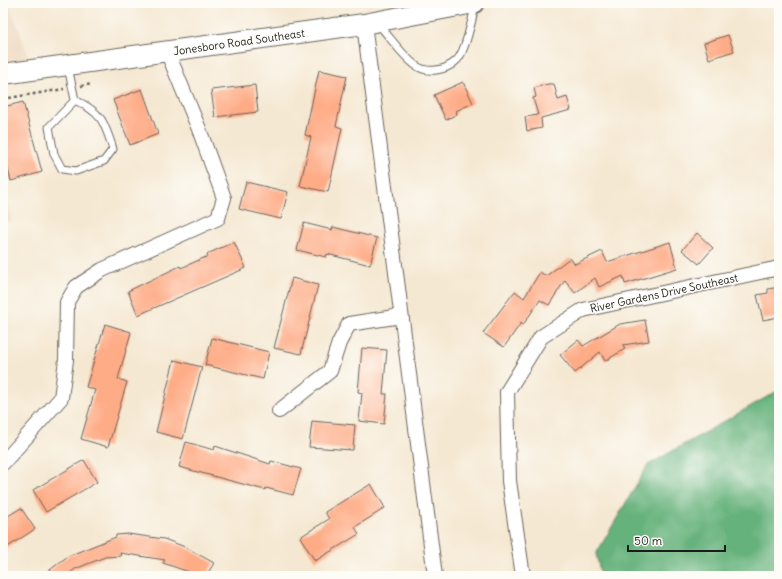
<svg xmlns="http://www.w3.org/2000/svg" width="782" height="579" font-family="Delius,sans-serif">
  <style>
    .built { fill: #edd7bb }
    .forest { fill: #66b27c; stroke: #41674c }
    .building { fill: #feac86 }
    .lines { fill: none; stroke-linecap: round; stroke-linejoin: round }
    .service-casing { stroke: #68635c; stroke-width: 9 }
    .minor-casing { stroke: #68635c; stroke-width: 16 }
    .secondary-casing { stroke: #68635c; stroke-width: 22 }
    .path { stroke: #68635c; stroke-width: 2.5; stroke-dasharray: 3 3; stroke-linecap: butt }
    .service { stroke: #fff; stroke-width: 7 }
    .minor { stroke: #fff; stroke-width: 14 }
    .secondary { stroke: #fff; stroke-width: 20 }
    .labels { text-anchor: middle; dominant-baseline: central; stroke-width: 3; stroke-linejoin: round; paint-order: stroke }
    .street-label { font-size: 11px; fill: #1c1c1c; stroke: #fdfcf7 }
  </style>
  <rect width="100%" height="100%" fill="#fdfcf7"/>
  <filter id="ink" filterUnits="userSpaceOnUse"><feTurbulence type="fractalNoise" baseFrequency=".025" numOctaves="2"/><feDisplacementMap in="SourceGraphic" scale="8" xChannelSelector="R" yChannelSelector="G"/><feConvolveMatrix kernelMatrix="1 2 1 2 8 2 1 2 1" color-interpolation-filters="sRGB"/></filter>
  <filter id="wash" filterUnits="userSpaceOnUse"><feTurbulence type="fractalNoise" baseFrequency=".012" numOctaves="4" result="noise"/><feDisplacementMap in="SourceGraphic" scale="16" xChannelSelector="R" yChannelSelector="G"/><feGaussianBlur stdDeviation="0.9" result="paint"/><feColorMatrix in="noise" values="0 0 0 0 0 0 0 0 0 0 0 0 0 0 0 0 0 1.4 0 .05"/><feComposite in="paint" operator="in"/></filter>
  <g filter="url(#wash)">
    <rect width="100%" height="100%" fill="#f5e8d2"/>
    <g class="built">
      <path d="M3,3h6l24,66 -30,4z"/>
      <path d="M3,187l9,35h-9z"/>
    </g>
    <path class="forest" d="M779,390v186h-178l-5,-22 52,-89z"/>
    <g id="blocks">
      <g class="building">
        <path d="M728,35l6,16 -25,8 -5,-16z"/>
        <path d="M319,70l28,6 -11,50 6,2 -14,64 -28,-6 11,-49 -6,-2z"/>
        <path d="M463,82l10,21 -17,8 1,3 -11,6 -12,-25z"/>
        <path d="M548,84h6l4,16 9,-3 4,13 -30,8 1,10 -15,3 -2,-14 13,-2 -5,-17 3,-1 -2,-9z"/>
        <path d="M255,85l3,27 -43,5 -4,-27z"/>
        <path d="M142,89l16,45 -28,11 -17,-45z"/>
        <path d="M23,102l19,70 -31,9 -8,-31v-43z"/>
        <path d="M246,182l42,10 -7,27 -42,-10z"/>
        <path d="M304,223l28,7 1,-3 44,11 -7,27 -43,-11 -1,3 -29,-7z"/>
        <path d="M697,233l16,15 -14,16 -17,-14z"/>
        <path d="M234,242l12,26 -108,47 -10,-24 52,-25 1,2 27,-12 -1,-2z"/>
        <path d="M670,242l7,26 -52,16 -2,-8 -24,11 -4,-9 -20,15 -10,-13 -16,25 -9,-5 -17,25 -2,-2 -17,24 -21,-14 32,-42 9,7 16,-26 6,4 24,-18 5,6 27,-13 5,11z"/>
        <path d="M292,278l26,7 -17,69 -27,-6z"/>
        <path d="M779,287v30l-16,3 -6,-25 11,-2v-4z"/>
        <path d="M645,320l4,21 -26,4 2,4 -20,12 -5,-9 -25,21 -15,-18 18,-15 5,6 37,-22z"/>
        <path d="M105,324l26,8 -13,47 9,3 -19,65 -27,-8 14,-49 -9,-3z"/>
        <path d="M212,338l57,14 -6,27 -58,-14z"/>
        <path d="M362,348l25,2 -4,44h4l-3,30 -25,-3 3,-28 -4,-1z"/>
        <path d="M174,360l28,7 -19,72 -27,-7z"/>
        <path d="M312,421l43,4 -2,25 -44,-3z"/>
        <path d="M186,442l28,8 1,-4 55,18 1,-3 30,8 -8,26 -27,-7 -1,2 -86,-23z"/>
        <path d="M84,460l13,22 -51,30 -13,-22z"/>
        <path d="M371,484l14,24 -30,19 4,7 -44,27 -15,-24 29,-18 -4,-7z"/>
        <path d="M21,508l14,21 -32,21v-31z"/>
        <path d="M128,534l36,5 21,8 29,16 -8,13h-19l2,-4 -26,-9 2,-3 -45,-7 1,3 -16,1 -30,12 -9,7h-24l26,-20 48,-19v-2z"/>
      </g>
    </g>
  </g>
  <g filter="url(#ink)">
    <use href="#blocks" fill-opacity="0" stroke="#68635c" stroke-width="1"/>
    <g class="lines">
      <g class="service-casing">
        <g id="service">
          <path d="M378,24c12,13 23,30 37,41 12,9 31,6 42,-5 8,-8 16,-43 18,-55"/>
          <path d="M68,67l7,33c27,13 29,21 38,49l-9,12 -28,10 -14,-2 -8,-15 -5,-27 26,-27"/>
        </g>
      </g>
      <g class="minor-casing">
        <g id="minor">
          <path d="M364,24l71,552"/>
          <path d="M279,411l51,-40 9,-28 10,-19 52,-8"/>
          <path d="M3,463l58,-65 5,-38 1,-58 9,-15 26,-17 116,-52 6,-20 -25,-69 -32,-78"/>
          <path d="M523,576l-14,-95 -2,-89 34,-55 42,-27 196,-42"/>
        </g>
      </g>
      <g class="secondary-casing">
        <path id="secondary" d="M3,74l361,-50 110,-21"/>
      </g>
      <g class="path">
        <path d="M81,86l11,-2"/>
        <path d="M3,99l61,-10"/>
      </g>
      <use href="#service" class="service"/>
      <use href="#minor" class="minor"/>
      <use href="#secondary" class="secondary"/>
    </g>
  </g>
  <g class="labels">
    <g class="street-label">
      <text transform="translate(239 42) rotate(-8)">Jonesboro Road Southeast</text>
      <text transform="translate(664 293) rotate(-12)">River Gardens Drive Southeast</text>
    </g>
  </g>
  <rect width="782" height="579" fill="none" stroke="#fdfcf7" stroke-width="16"/>
  <path d="M628 545v6h97v-6" fill="none" stroke="#1c1c1c" stroke-width="2"/>
  <text x="634" y="545" font-size="12" fill="#1c1c1c" stroke="#fdfcf7" stroke-width="3" paint-order="stroke">50 m</text>
</svg>
